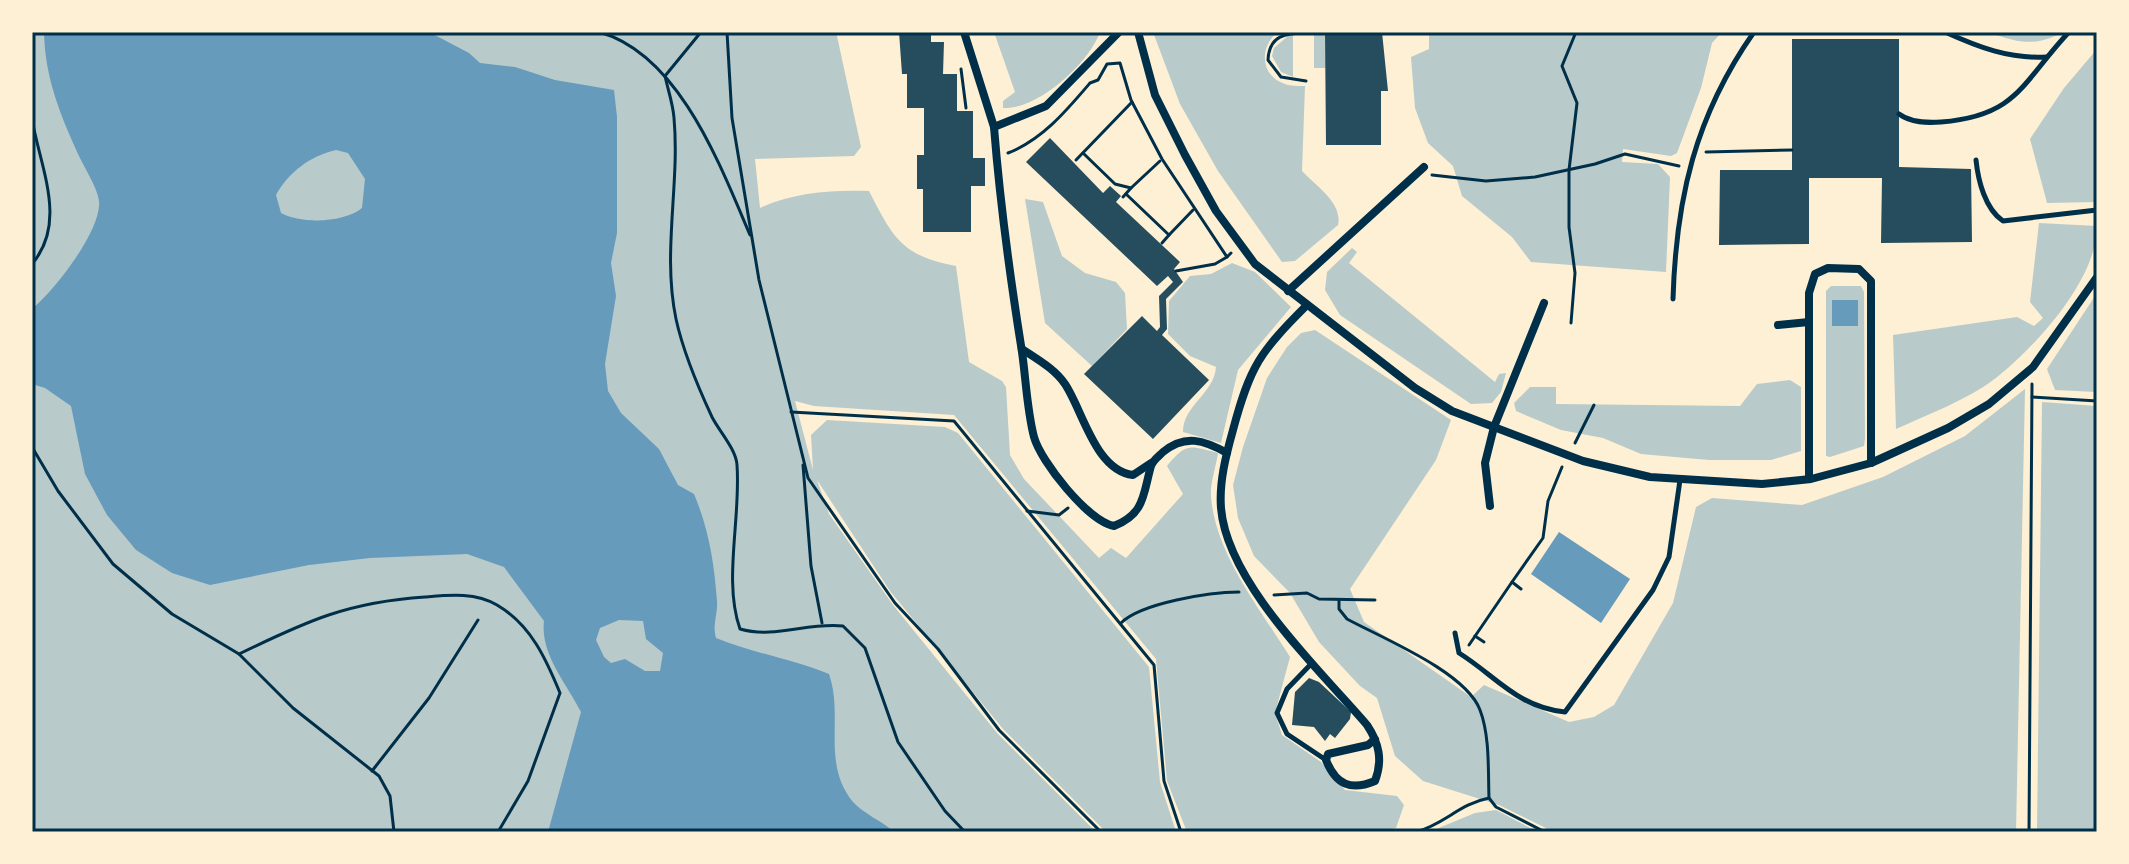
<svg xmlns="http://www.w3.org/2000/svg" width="2129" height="864" font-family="'Source Sans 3',sans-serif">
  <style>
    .green { fill: #b9caca }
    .water { fill: #669bbc; fill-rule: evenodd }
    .building { fill: #264d5e }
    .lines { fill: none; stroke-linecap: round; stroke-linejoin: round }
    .path { stroke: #003049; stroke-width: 3 }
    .service { stroke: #003049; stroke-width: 5 }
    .minor { stroke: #003049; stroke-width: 8 }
    .neatline { fill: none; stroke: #003049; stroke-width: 3 }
  </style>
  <rect width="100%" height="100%" fill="#fdf0d5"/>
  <g class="green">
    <path d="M32,32h808l-3,4 24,111 -7,9 -99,3 5,49c35,-16 71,-18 109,-17 24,47 33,65 87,75l13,96 33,19 4,6 4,68 14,24 75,79 12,-10 15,10 57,-64 -16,-28c20,-24 22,-20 51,-13 -2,14 -8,30 -7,43 4,58 50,114 79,161l-15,56 7,22 39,27 24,28 52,6 7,9 -8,23 -16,4h-71l-6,-4 2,4h-118l-20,-51 -11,-122 -202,-244 -140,-9 -19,-5 18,69 -2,-35 16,-15 118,7 13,6 191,234 11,115 16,50h-70l-103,-103 -113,-138 -73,-111 12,34 64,91 104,128 99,99h-1064z"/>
    <path d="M994,32h106c-11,31 -62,78 -97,76v-7l12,-9z"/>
    <path d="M1153,32h125c-19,14 -18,44 7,52 5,2 14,2 20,2l-3,85c14,15 41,32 36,54l-43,36 -13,1 -64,-91 -38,-67z"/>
    <path d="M1314,32h11l1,36h-12z"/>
    <path d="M1429,32h293l-10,11 -11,45 -24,65 -6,3 -48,-7 -1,13 36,2 12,13 -4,95 -135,-10 -19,-25 -50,-41 -9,-30 -25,-23 -13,-35 -4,-51 18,-8z"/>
    <path d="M1989,32h74c-26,15 -47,11 -74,0z"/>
    <path d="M1288,36h5v41l-12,-5 -9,-16 2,-8z"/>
    <path d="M2097,49v153l-50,1 -17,-64 34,-51z"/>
    <path d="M1025,199l18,3 19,54 23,17 31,9 9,11 2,36 -35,37 -47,-43z"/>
    <path d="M2039,223l58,3c0,54 -61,120 -101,152 -29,22 -67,36 -100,51l-3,-94 124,-18 17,9 9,-8 -13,-16z"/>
    <path d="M1352,248l5,4 -8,11 146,119 4,-8 7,-1 -5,19 -9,11 -21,1 -131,-89 -15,-25 2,-18z"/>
    <path d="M1232,263l23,9 36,35 -53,63 -17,73 -38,-11c0,-27 31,-38 33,-65l-26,-11 -22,-22 1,-33 21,-25 21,-2z"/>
    <path d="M1831,286h30l3,6 1,147 -1,7 -34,11 -4,-1v-165z"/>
    <path d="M2097,293v99l-42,-2 -8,-21z"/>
    <path d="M1315,330l136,90 -15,40 -86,129 14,33 107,75 13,-12 85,37 25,-5 20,-12 59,-102 23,-96 16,-9 90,7 81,-28 82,-41 60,-47 -9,443h-462l-55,-27 -76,-24 -28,-25 -18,-58 -17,-12 -41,-44 -29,-49 -36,-37 -16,-38 -5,-33 10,-38 24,-69 20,-31 14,-14z"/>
    <path d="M1790,380l11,7v64l-30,9h-62l-68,-6 -38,-16 -42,-8 -45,-19 -2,-8 16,-16h26v17l184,2 17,-22z"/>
    <path d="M2042,402l55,4v426h-60z"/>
    <path d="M1496,810l42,22h-109l46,-19z"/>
  </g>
  <g class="water">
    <path d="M44,32h385l40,21 11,10 35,4 40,13 59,10 3,27v116l-6,30 5,33 -11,68 3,27 13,22 38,36 19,36 16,9c15,36 20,68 23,107 1,14 -5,23 -1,37 37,15 76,21 113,36 15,43 -8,89 24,128 11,12 29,19 41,30h-346l33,-120c-14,-28 -41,-58 -37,-91l-40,-54 -37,-13 -97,4 -61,7 -99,20 -38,-12 -36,-23 -29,-35 -22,-41 -14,-68 -26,-18 -13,-4v-75c22,-18 70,-79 67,-108 -2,-14 -14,-32 -20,-45 -19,-42 -34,-78 -35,-124zM336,150l12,3 17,26 -3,29c-18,15 -61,16 -81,5l-5,-18c13,-23 34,-39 60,-45zM619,620l24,1 3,18 17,14 -3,18h-15l-20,-12 -14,4 -7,-6 -8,-17 4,-12z"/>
    <rect x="1832" y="300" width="26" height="26"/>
    <path d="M1559,532l71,47 -29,44 -70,-49z"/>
  </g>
  <g class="building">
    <path d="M899,32h32v10h13l-1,32h14v37h16v47h12v28h-14v46h-48v-43h-6v-34h7v-47h-17v-34h-5z"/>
    <path d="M1325,32h57l6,59h-7v54h-55z"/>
    <path d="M1792,39h107v128l72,2 1,73 -91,1 1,-65h-73v66l-90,1 1,-75h72z"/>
    <path d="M1050,138l53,55 7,-7 11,10 -5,6 64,60 -6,7 9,13 -17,17 1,30 -5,6 47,45 -56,59 -69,-65 58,-58 15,15 3,-4 -1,-31 14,-14 -5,-6 -11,10 -131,-124z"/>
    <path d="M1309,678l10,4 32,30 -1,7 -15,19 -5,-4 -5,7 -11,-14 -22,-2 3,-33z"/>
  </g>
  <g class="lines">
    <g class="path">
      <path d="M599,32c80,22 121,133 151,203"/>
      <path d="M727,32l5,86 27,162 49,198 87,125 43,46 61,81 102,102"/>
      <path d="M961,69l5,39"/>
      <path d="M665,76c3,14 8,28 9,42 6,67 -12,134 2,201 7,32 22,68 36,98 7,14 24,32 25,48 4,53 -14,116 3,164 35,10 68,-7 103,-3l22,22 33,94 47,69 20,21"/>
      <path d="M665,76l36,-44"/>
      <path d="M1306,81l-25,-4 -13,-17c1,-25 18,-27 39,-27"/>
      <path d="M32,119c8,48 36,103 0,145"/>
      <path d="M1706,152l86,-2"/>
      <path d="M1008,153c34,-13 59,-43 82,-70l8,-3 9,-16 13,-1 11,37 31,59 65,98 4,-4"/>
      <path d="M1083,153l32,31 16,4 -8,9"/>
      <path d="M1076,160l56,-58"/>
      <path d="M1432,175l54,6 49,-4 60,-13 30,-10 54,12"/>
      <path d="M1131,188l29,-27"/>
      <path d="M1126,194l43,41 24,-25"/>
      <path d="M1162,243l7,-8"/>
      <path d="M1176,271l39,-7 12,-7"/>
      <path d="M1571,323l4,-50 -6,-46v-57l8,-67 -15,-37 14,-34"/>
      <path d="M2032,397l65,4"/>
      <path d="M791,412l163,9 200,244 10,116 17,51"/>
      <path d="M1575,443l19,-38"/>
      <path d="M32,447l26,44 55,73 59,50 67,40 54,54 86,68 11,20 4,36"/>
      <path d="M803,465l8,101 11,57"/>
      <path d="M1027,511l32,4 9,-7"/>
      <path d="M1521,589l-9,-7 31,-44 5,-37 14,-34"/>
      <path d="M1274,595l33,-2 12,6 56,1"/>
      <path d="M1339,600v9l8,10c35,19 119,53 133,91 10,26 8,61 9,88"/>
      <path d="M1121,623c20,-20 89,-31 118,-31"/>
      <path d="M1475,636l9,6"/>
      <path d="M1469,645l43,-63"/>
      <path d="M239,654c68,-33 109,-52 186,-57 24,-2 50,-5 72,8 34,20 49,54 63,88l-32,88 -30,51"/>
      <path d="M372,771l57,-73 49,-78"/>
      <path d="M1416,832c29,-8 43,-28 73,-34l7,9 49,25"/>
      <path d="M2029,832l3,-448"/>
    </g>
    <g class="service">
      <path d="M1945,32c33,15 64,27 101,25"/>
      <path d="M1899,114c12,9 28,9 42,8 77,-6 81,-40 128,-90"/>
      <path d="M1976,160c2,20 9,49 27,61l94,-11"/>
      <path d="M1673,299c3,-100 22,-183 81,-267"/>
      <path d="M1455,633l4,20c37,23 58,54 106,59l88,-122 16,-33 11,-77"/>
      <path d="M1312,663l-25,26 -10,24 10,21 39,26"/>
    </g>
    <g class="minor">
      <path d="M964,32l30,95"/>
      <path d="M1119,32l-73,74 -52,21c6,76 16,150 28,225 4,28 5,58 12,85 7,25 54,84 80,89 31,-12 29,-32 37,-60 2,-6 8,-10 12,-14 22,-18 41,-12 64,1"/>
      <path d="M1138,32l17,63 30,60 31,56 39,53 160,124 37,23 131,50 67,16 112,7 49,-5 60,-16 77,-35 41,-24 44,-37 64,-90"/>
      <path d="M1288,291l136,-124"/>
      <path d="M1306,306c-46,46 -56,60 -73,124 -7,25 -14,52 -12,78 6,75 99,162 146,217 12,18 16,35 8,56 -24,10 -39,4 -49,-21l2,-6 40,-9 7,-6"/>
      <path d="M1778,325l31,-3"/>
      <path d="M1022,349c15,10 33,20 43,35 18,27 30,86 68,91l18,-12"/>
      <path d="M1809,479v-186l6,-19 13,-6 31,1 12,12v182"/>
      <path d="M1490,506l-5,-43 9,-36 50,-124"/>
    </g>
  </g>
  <rect width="2129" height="864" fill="none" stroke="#fdf0d5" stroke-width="68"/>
  <rect x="34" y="34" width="2061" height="796" class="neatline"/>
</svg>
